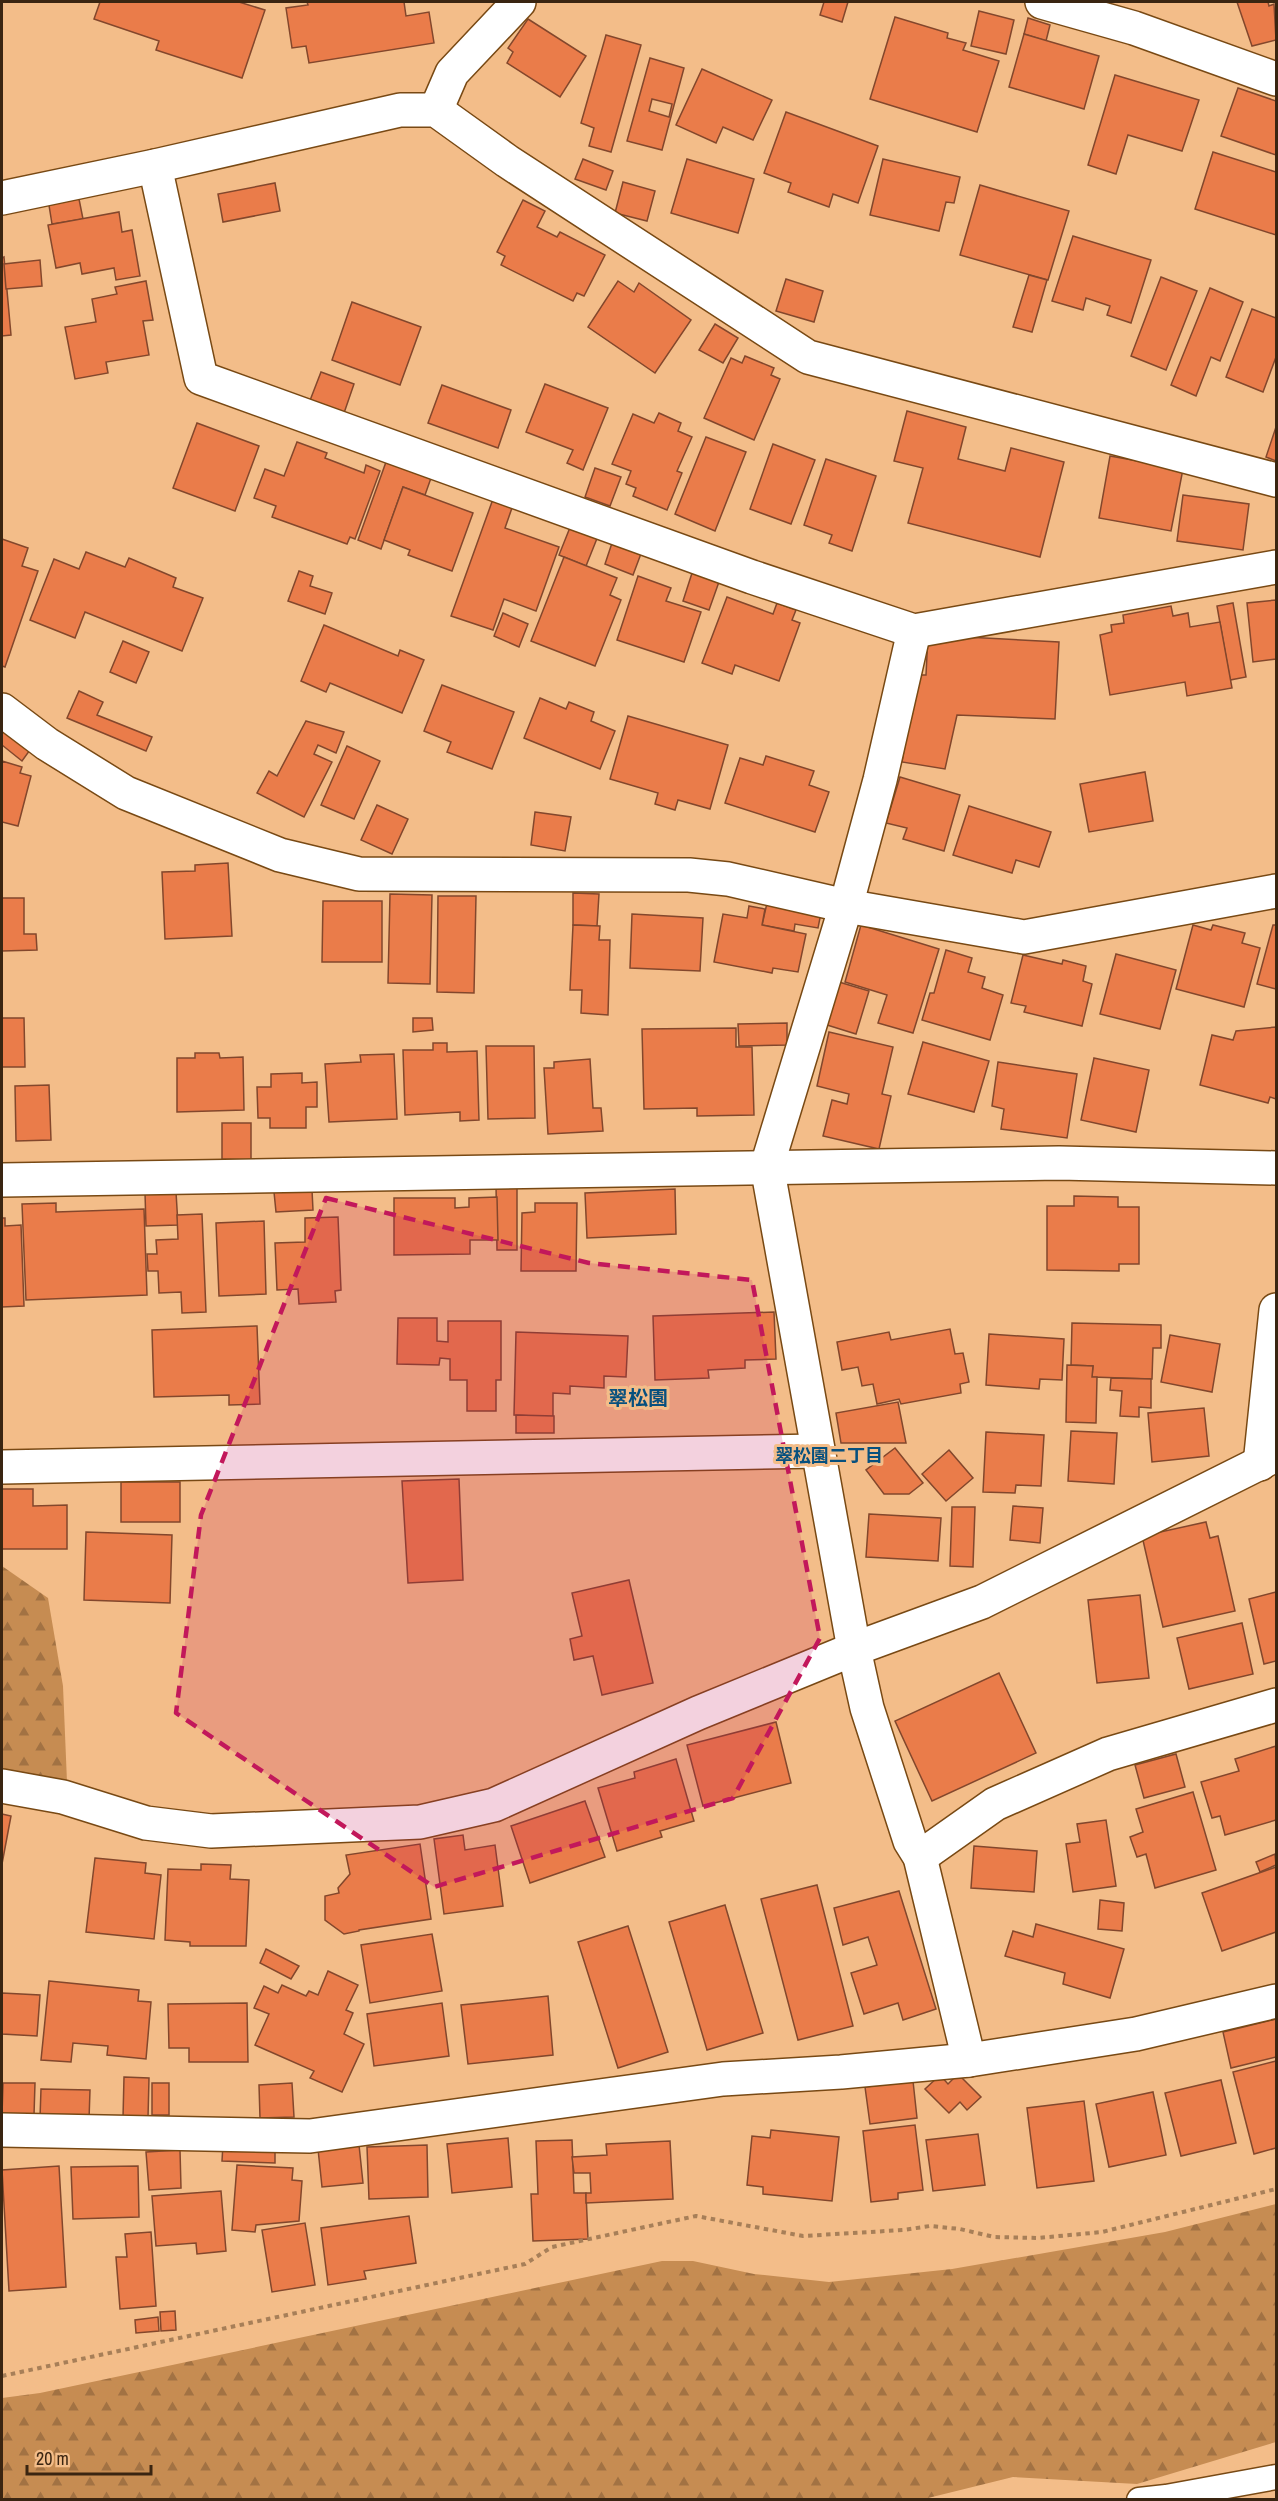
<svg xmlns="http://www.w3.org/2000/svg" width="1278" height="2501" font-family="'Archivo Narrow','Noto Sans JP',sans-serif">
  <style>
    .forest { fill: url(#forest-firs) }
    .building { fill: #ea7c4a; stroke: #83472c; stroke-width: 1.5; fill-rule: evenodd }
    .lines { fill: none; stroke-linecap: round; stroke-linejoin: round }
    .lane-casing { stroke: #784914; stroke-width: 27 }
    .street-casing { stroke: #784914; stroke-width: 36 }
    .path { stroke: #a77f58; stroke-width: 4; stroke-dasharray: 4.5 4.5; stroke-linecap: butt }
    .lane { stroke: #fff; stroke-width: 24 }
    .street { stroke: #fff; stroke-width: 33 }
    .marked { fill: #c2185b; fill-opacity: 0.2; stroke: #c2185b; stroke-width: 4.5; stroke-dasharray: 12 8; stroke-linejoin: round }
    .labels { text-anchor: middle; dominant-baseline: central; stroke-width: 6; stroke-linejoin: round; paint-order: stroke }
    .neighbourhood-label { font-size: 18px; font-weight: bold; fill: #07507e; stroke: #f3bd89 }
    .quarter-label { font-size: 20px; font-weight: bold; fill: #07507e; stroke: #f3bd89 }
  </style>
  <defs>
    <pattern id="forest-firs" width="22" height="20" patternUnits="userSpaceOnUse" patternTransform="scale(1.5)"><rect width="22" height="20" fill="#c68c52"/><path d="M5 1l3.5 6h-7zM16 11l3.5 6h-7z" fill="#a27243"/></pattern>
  </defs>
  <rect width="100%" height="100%" fill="#f3bd89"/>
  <g class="forest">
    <path d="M2,1566l46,32 15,88 4,96 -65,-11z"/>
    <path d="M1276,2204v238l-139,42 -124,-7 -93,23 -918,-1v-101l38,-5 622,-132h31l61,13 75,8 123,-13 213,-37z"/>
  </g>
  <g class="building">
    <path d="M100,2h139l26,8 -23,68 -86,-28 3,-9 -65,-22z"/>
    <path d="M307,2h97l2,14 23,-4 5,31 -125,20 -3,-17 -14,2 -6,-40 22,-3z"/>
    <path d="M824,2h24l-6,20 -22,-7z"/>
    <path d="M1237,2h31l1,4 5,-2 2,36 -24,6z"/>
    <path d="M979,11l35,9 -8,34 -35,-8z"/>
    <path d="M895,17l53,16 -1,5 19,5 -3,7 36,11 -22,71 -107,-33z"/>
    <path d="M1028,18l22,7 -4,16 -22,-7z"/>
    <path d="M528,19l58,37 -26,41 -53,-34 6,-11 -5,-4z"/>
    <path d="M1024,34l75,22 -15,53 -75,-22z"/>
    <path d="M606,35l35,10 -30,107 -22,-6 5,-18 -13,-5z"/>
    <path d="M650,58l34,10 -22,82 -35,-9zM652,99l20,5 -3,13 -20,-6z"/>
    <path d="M702,69l70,31 -19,40 -30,-13 -7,16 -40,-18z"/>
    <path d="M1115,75l84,25 -17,51 -54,-16 -12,39 -28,-9z"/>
    <path d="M1238,88l38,13v54l-55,-19z"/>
    <path d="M786,112l92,34 -20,57 -25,-9 -4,13 -41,-15 3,-9 -27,-10z"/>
    <path d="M1213,152l63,20v63l-81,-26z"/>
    <path d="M583,159l30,12 -7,19 -31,-11z"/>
    <path d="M687,159l67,20 -16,54 -67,-20z"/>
    <path d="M883,159l77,18 -6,26 -8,-1 -7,29 -69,-16z"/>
    <path d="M623,182l32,9 -8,30 -32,-8z"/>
    <path d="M275,183l5,28 -57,11 -5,-28z"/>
    <path d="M980,185l89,26 -21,69 -88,-25z"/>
    <path d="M78,194l5,25 -31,5 -4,-25z"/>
    <path d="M523,200l22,11 -8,16 20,10 3,-5 45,23 -21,41 -7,-3 -4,8 -72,-36 4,-9 -8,-4z"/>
    <path d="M119,212l3,20 10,-2 8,46 -24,4 -2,-12 -32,6 -2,-11 -24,5 -8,-43z"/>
    <path d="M1073,236l78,24 -20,63 -24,-8 3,-9 -24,-8 -3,12 -31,-9z"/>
    <path d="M4,257l7,78 -9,1v-78z"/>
    <path d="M40,260l2,26 -36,3 -2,-25z"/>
    <path d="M1029,275l18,5 -15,52 -19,-5z"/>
    <path d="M1161,277l36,14 -31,79 -35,-14z"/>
    <path d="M786,279l37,12 -9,31 -38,-11z"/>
    <path d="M146,281l7,39 -10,1 6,34 -43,7 2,11 -33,6 -10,-52 31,-5 -4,-23 25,-5 -2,-7z"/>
    <path d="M618,281l16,11 5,-9 52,37 -36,53 -67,-46z"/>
    <path d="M1210,288l33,14 -23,59 -9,-4 -15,39 -25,-11z"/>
    <path d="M352,302l69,25 -21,58 -68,-25z"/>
    <path d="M1252,309l24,9v39l-13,35 -37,-15z"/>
    <path d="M715,324l23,14 -15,25 -24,-13z"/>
    <path d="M745,356l29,12 -3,7 9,4 -26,61 -50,-22 27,-60 11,5z"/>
    <path d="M321,372l33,12 -11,32 -34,-13z"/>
    <path d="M545,384l63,24 -25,62 -16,-7 6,-13 -47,-18z"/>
    <path d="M442,385l69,25 -13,38 -70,-25z"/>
    <path d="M907,411l59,16 -8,32 47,12 6,-23 53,14 -24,95 -132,-34 15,-55 -29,-7z"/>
    <path d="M659,413l22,10 -3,8 14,6 -15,34 5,2 -15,37 -34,-14 3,-8 -10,-4 5,-13 -19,-7 21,-50 21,9z"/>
    <path d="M197,423l62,23 -24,65 -62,-23z"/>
    <path d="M1276,427v34l-10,-4z"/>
    <path d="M706,437l40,15 -31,79 -40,-17z"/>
    <path d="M297,442l30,11 -2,5 39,15 2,-8 14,6 -25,68 -5,-2 -3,7 -75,-27 4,-11 -22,-8 11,-29 19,7z"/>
    <path d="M773,444l42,16 -24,64 -41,-15z"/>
    <path d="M1110,456l73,13 -12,62 -72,-13z"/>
    <path d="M826,459l50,17 -24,75 -23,-8 3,-8 -28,-10z"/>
    <path d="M386,462l45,16 -6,17 -22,-8 -22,62 -23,-9z"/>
    <path d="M595,468l26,9 -11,29 -25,-9z"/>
    <path d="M403,487l70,26 -21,58 -44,-16 2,-5 -26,-10z"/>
    <path d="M1183,495l66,9 -6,46 -66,-9z"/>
    <path d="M493,499l20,6 -8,23 54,19 -23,64 -32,-12 -11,31 -42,-14z"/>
    <path d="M571,525l27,11 -12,30 -27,-11z"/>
    <path d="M2,539l26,9 -6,18 16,5 -33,96 -3,-1z"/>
    <path d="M613,540l29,11 -9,24 -28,-11z"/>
    <path d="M86,552l39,15 4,-9 47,20 -3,9 30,11 -21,53 -97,-39 -10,26 -45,-18 24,-61 25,10z"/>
    <path d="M564,557l53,21 -7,17 11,5 -26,66 -64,-25z"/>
    <path d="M693,570l27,9 -11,31 -26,-9z"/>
    <path d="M299,571l14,5 -3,10 22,7 -7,21 -37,-13z"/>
    <path d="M638,576l33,12 -5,13 35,11 -17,50 -67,-22z"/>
    <path d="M727,597l46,17 4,-11 19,7 -4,10 8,3 -21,58 -44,-16 -3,9 -30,-11z"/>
    <path d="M1276,600v59l-23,3 -6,-59z"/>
    <path d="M1233,603l13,74 -16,3 -13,-74z"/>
    <path d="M1171,606l2,10 15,-3 2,14 30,-5 12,66 -45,8 -2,-14 -75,13 -10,-60 12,-3 -1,-7 13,-2 -1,-8z"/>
    <path d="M503,613l25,11 -9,23 -25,-11z"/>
    <path d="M324,625l74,31 2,-6 24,10 -22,53 -72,-30 -4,9 -25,-11z"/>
    <path d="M928,635l131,7 -4,77 -98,-4 -12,54 -43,-7 14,-87h10z"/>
    <path d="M123,641l26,11 -13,31 -26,-11z"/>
    <path d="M442,685l72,27 -22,57 -45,-17 4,-10 -27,-11z"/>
    <path d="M79,691l24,11 -6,13 55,22 -6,14 -79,-33z"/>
    <path d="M540,698l26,11 3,-7 25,10 -3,9 24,10 -15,38 -76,-31z"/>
    <path d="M628,716l100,29 -18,64 -32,-9 -3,10 -20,-6 3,-11 -48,-14z"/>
    <path d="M306,721l38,11 -8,21 -18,-8 -4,9 18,8 -28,55 -47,-24 12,-22 8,5z"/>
    <path d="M2,727l28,23 -8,11 -20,-16z"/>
    <path d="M347,746l33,15 -26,58 -33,-14z"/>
    <path d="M766,756l48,15 -5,14 20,7 -14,40 -90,-29 15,-45 23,7z"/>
    <path d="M2,761l20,6 -2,6 11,3 -13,50 -16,-4z"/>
    <path d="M1145,772l8,49 -64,11 -9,-48z"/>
    <path d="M900,777l60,18 -16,56 -41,-12 4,-11 -21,-5z"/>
    <path d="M377,805l31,14 -16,35 -31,-14z"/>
    <path d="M969,806l82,26 -12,35 -23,-7 -4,13 -59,-18z"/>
    <path d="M535,812l36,5 -6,34 -34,-6z"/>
    <path d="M228,863l4,73 -67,3 -3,-67 33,-1v-6z"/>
    <path d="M573,893l26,1 -2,32 -24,-1z"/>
    <path d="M390,894l42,1 -2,89 -42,-1z"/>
    <path d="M438,896h38l-2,97 -37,-1z"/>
    <path d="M2,898h22v36h12l1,16 -35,1z"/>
    <path d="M323,901h59v61h-60z"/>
    <path d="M767,903l54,10 -3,15 -23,-4 -1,7 -32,-6z"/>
    <path d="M749,906l16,3 -3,16 44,9 -8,38 -25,-4 -1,5 -58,-11 9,-48 24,4z"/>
    <path d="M632,914l71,4 -3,53 -70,-3z"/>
    <path d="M573,925l27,1 -1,14h11l-2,75 -27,-2 1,-23h-12z"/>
    <path d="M861,925l78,24 -26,84 -35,-10 9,-28 -42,-13z"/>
    <path d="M1193,925l18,5 2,-5 32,8 -3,10 18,5 -16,59 -68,-18z"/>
    <path d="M1273,925h3v64l-19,-5z"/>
    <path d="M946,950l26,8 -4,14 17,5 -3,11 21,7 -13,45 -68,-20 8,-27h4z"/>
    <path d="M1116,954l60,16 -16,59 -60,-15z"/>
    <path d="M1023,955l39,9 1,-4 23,6 -3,15 9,3 -10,42 -58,-14 2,-6 -15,-3z"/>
    <path d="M839,982l30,9 -13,43 -29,-9z"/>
    <path d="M2,1018h22l1,49h-23z"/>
    <path d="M413,1018h19l1,12 -20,2z"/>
    <path d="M787,1023v22l-48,1 -1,-22z"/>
    <path d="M1276,1027v72l-6,-2 -2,6 -68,-18 12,-50 21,5 3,-9z"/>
    <path d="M736,1028v19h16l2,68 -57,1v-8l-53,1 -2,-80z"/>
    <path d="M829,1032l64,15 -11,47 9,2 -12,53 -56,-13 9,-36 15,4 2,-10 -32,-8z"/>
    <path d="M923,1042l66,19 -15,51 -66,-18z"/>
    <path d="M433,1043h14v9l30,-1 2,69 -19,1v-9l-55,3 -2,-65h30z"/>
    <path d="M486,1046h48l1,72 -47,1z"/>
    <path d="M195,1053h24l1,5 23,-1 1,53 -67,2v-54h18z"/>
    <path d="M394,1054l3,65 -68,3 -4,-58 36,-2 -1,-7z"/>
    <path d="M1094,1058l55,12 -13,62 -55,-12z"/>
    <path d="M590,1059l3,49h8l2,23 -55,3 -4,-66h10v-6z"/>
    <path d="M998,1062l79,12 -10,64 -66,-9 3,-20 -12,-3z"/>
    <path d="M302,1073v10l15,-1v25h-11v21h-36v-10h-12l-1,-31h14v-13z"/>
    <path d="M49,1085l2,55 -35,1 -1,-55z"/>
    <path d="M222,1123h29v37l-29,-1z"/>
    <path d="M496,1184h21v66h-20z"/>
    <path d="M675,1189l1,45 -89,4 -2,-45z"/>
    <path d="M312,1190l1,20 -37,2 -2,-20z"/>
    <path d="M176,1192l2,33 -32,1 -1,-33z"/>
    <path d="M1074,1196l44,1v10h21v57h-20v7l-72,-1v-64h27z"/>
    <path d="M497,1197l1,43h-28v14l-76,1v-57h61v10l14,-1v-9z"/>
    <path d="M56,1203v9l88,-3 3,86 -121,5 -4,-96z"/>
    <path d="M535,1203h42l-1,68h-55l1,-58 13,-1z"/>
    <path d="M202,1214l4,98 -24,1 -1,-21 -22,1 -1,-22h-10l-1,-17h10l-1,-14 22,-1 -1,-24z"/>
    <path d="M338,1217l3,73 -6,1 1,11 -37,2 -1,-15 -21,1 -2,-47 30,-1v-24z"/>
    <path d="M2,1218h3v8l16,-1 3,81 -22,1z"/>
    <path d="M264,1221l2,73 -47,2 -3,-73z"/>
    <path d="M774,1312l2,47 -31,1v8l-37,2 1,8 -54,2 -2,-64z"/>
    <path d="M398,1318h39v23l11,1v-21h53v59h-5v31h-29v-31h-17v-21l-10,-1 -1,7 -42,-1z"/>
    <path d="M1072,1323l89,2v23h-8l-1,31 -60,-2 1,-11 -22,-1z"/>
    <path d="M257,1326l3,78 -31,1v-10l-75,2 -2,-67z"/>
    <path d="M950,1329l5,25 8,-1 6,29 -9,2 1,9 -60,11 -2,-5 -22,5 -4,-20 -11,2 -4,-19 -16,3 -5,-28 52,-10 2,8z"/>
    <path d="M516,1332l112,4 -2,41 -22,-1v12l-34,-2v8l-17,-1v24l-39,-2z"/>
    <path d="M989,1334l75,5 -2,41 -22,-1 -1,10 -53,-4z"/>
    <path d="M1170,1335l50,9 -8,48 -51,-10z"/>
    <path d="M1067,1365l26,1 -1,11h5l-1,46 -30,-1z"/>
    <path d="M1111,1378l40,1v29l-12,-1v10l-19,-1 2,-25 -12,-1z"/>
    <path d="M898,1402l8,41h-65l-5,-30z"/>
    <path d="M1204,1408l5,48 -57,6 -4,-49z"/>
    <path d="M516,1415l38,1v17h-38z"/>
    <path d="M1071,1431l46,2 -3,51 -46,-3z"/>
    <path d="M986,1432l58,3 -3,51 -25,-1 -1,8 -32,-1z"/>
    <path d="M895,1448l28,35 -14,11h-25l-18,-24z"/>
    <path d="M949,1450l24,28 -27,23 -24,-27z"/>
    <path d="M459,1479l4,101 -55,3 -6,-102z"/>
    <rect x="121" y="1482" width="59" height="40"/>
    <path d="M2,1489h31v17l34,-1v44h-65z"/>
    <path d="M1013,1506l30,2 -3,35 -30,-3z"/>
    <path d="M952,1507h23l-2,60 -23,-1z"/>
    <path d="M869,1514l72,4 -3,43 -72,-4z"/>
    <path d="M1206,1522l4,16 8,-2 17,75 -72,16 -21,-91z"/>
    <path d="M86,1532l86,3 -2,68 -86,-3z"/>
    <path d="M629,1580l24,103 -51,12 -9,-39 -19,4 -4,-21 12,-3 -10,-43z"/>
    <path d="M1276,1592v69l-12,3 -15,-65z"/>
    <path d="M1140,1595l9,83 -52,5 -9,-83z"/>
    <path d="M1242,1623l11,51 -64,15 -12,-51z"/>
    <path d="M999,1673l37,80 -104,48 -37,-80z"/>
    <path d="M776,1722l15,61 -88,23 -16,-61z"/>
    <path d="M1276,1746v74l-51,15 -5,-19 -8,2 -11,-36 38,-11 -4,-12z"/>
    <path d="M1176,1754l9,33 -41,11 -9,-33z"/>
    <path d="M676,1759l18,62 -34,10 2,6 -45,14 -19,-63 37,-10 -1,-6z"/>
    <path d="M1193,1792l23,78 -61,18 -9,-34 -9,3 -7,-20 13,-5 -7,-23z"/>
    <path d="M585,1801l20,56 -75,26 -19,-57z"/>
    <path d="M2,1814l9,2 -9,48z"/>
    <path d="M1106,1820l10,66 -43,6 -7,-48 14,-2 -3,-18z"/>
    <path d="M463,1835l2,15 30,-5 8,61 -59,8 -10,-75z"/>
    <path d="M420,1844l11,75 -72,11v1l-15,3 -19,-14v-24l14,-3 -1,-5 12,-14 -4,-19z"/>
    <path d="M974,1846l63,5 -3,41 -63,-4z"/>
    <path d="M1275,1854l1,11 -16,7 -4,-10z"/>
    <path d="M95,1858l51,5 -1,10 16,2 -7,64 -68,-7z"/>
    <path d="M201,1864l30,1 -1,14 19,1 -3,66h-56v-4l-25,-2 3,-71 33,1z"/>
    <path d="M1276,1867v65l-54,19 -20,-58z"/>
    <path d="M817,1885l36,141 -55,14 -37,-141z"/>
    <path d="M899,1891l37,118 -33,11 -5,-17 -34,11 -13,-41 26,-8 -9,-28 -25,8 -9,-37z"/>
    <path d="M1100,1900l24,3 -2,28 -24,-2z"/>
    <path d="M725,1905l38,128 -56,17 -38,-128z"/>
    <path d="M1036,1924l88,25 -14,49 -47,-14 2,-11 -60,-17 8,-25 20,6z"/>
    <path d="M628,1926l40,126 -50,16 -40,-126z"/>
    <path d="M432,1934l10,57 -72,12 -9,-58z"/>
    <path d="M266,1949l33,17 -8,13 -31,-16z"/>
    <path d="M328,1971l30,14 -12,25 7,3 -9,21 20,10 -22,48 -32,-14 4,-7 -59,-26 14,-31 -15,-6 10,-22 14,7 4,-8 24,11 3,-5 9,4z"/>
    <path d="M49,1981l90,9 -1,11 13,1 -5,57 -39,-4 1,-9 -35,-3 -2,19 -30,-2z"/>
    <path d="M2,1993l38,2 -3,41 -35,-2z"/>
    <path d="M548,1996l5,59 -85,9 -7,-59z"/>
    <path d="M247,2003l1,59h-59v-14h-20l-1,-44z"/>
    <path d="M442,2003l7,53 -75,10 -7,-52z"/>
    <path d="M1276,2019v38l-45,11 -8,-36z"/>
    <path d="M1276,2061v87l-22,6 -21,-82z"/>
    <path d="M958,2074l23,23 -14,13 -7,-8 -11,11 -24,-24 15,-14 8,9z"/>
    <path d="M124,2077l25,1 -1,40h-25z"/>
    <path d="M1221,2080l15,63 -55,13 -16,-63z"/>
    <path d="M913,2081l4,37 -47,6 -5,-37z"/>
    <path d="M3,2083h32l-1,32h-32z"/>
    <rect x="152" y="2083" width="17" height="32"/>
    <path d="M292,2083l2,34 -34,1 -1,-33z"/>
    <path d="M41,2089l49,1 -1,30 -49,-2z"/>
    <path d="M1153,2092l13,63 -57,12 -13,-63z"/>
    <path d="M1084,2101l10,80 -57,7 -10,-80z"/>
    <path d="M915,2125l8,65 -25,3v6l-27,3 -8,-71z"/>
    <path d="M771,2130l68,7 -7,64 -69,-7v-7l-16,-2 5,-49 18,2z"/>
    <path d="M978,2134l7,51 -52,6 -7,-51z"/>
    <path d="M508,2138l4,49 -60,6 -5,-49z"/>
    <path d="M572,2140l2,53h12l2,46 -55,2 -2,-47h7l-2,-53z"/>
    <path d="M670,2141l3,58 -87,4v-10h5l-1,-20h-16l-2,-16 35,-2 -1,-11z"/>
    <path d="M223,2144l52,2v17l-53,-2z"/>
    <path d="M359,2145l4,38 -41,4 -4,-38z"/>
    <path d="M427,2145l1,52 -59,2 -2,-52z"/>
    <path d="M180,2150l1,38 -32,2 -3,-38z"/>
    <path d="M237,2165l56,3 -1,12 10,1 -3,40 -43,4 -1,7 -23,-2z"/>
    <path d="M59,2166l7,121 -57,4 -7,-121z"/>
    <path d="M138,2166l1,51 -66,2 -2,-52z"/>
    <path d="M221,2191l5,60 -29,3 -1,-11 -40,3 -4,-50z"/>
    <path d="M409,2216l7,47 -52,8 2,8 -38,6 -7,-57z"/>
    <path d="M305,2223l10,62 -43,7 -10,-62z"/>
    <path d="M151,2232l5,74 -36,3 -4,-52h11l-2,-23z"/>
    <path d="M175,2311l1,19 -15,1 -1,-19z"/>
    <path d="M158,2317l1,14 -23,2 -1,-13z"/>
  </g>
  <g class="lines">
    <g class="lane-casing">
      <path id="lane" d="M1139,2500l27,-3 110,-20"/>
    </g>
    <g class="street-casing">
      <g id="street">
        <path d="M1042,2l92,26 142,51"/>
        <path d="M436,110l16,-37 67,-71"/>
        <path d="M155,166l46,212 551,199 162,54 362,-64"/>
        <path d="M2,198l153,-32 245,-56h36l71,51 301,196 468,123"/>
        <path d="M914,631l-34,149 -34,126 -79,260 87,483 13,59 43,133 10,16 49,203"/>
        <path d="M2,710l45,34 79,49 154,62 79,19 330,1 39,4 118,27 178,31 252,-46"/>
        <path d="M2,1180l1057,-17 217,5"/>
        <path d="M1260,1464l16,-154"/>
        <path d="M2,1467l816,-16"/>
        <path d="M2,1786l61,11 83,26 65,8 209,-9 74,-17 204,-92 156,-64 128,-47 294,-147"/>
        <path d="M920,1857l75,-53 113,-50 168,-49"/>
        <path d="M2,2130l308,6 413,-57 118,-7 128,-12 167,-26 140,-33"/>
      </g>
    </g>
    <path class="path" d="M2,2376l523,-112 27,-17 144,-31 107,20 100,-6 27,-4 30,3 34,8 44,1 64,-6 174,-43"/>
    <use href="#lane" class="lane"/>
    <use href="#street" class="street"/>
  </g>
  <path class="marked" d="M326,1198l263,65 163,17 68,358 -87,160 -299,89 -258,-174 25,-198z"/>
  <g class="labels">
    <g class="neighbourhood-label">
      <text x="829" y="1455">翠松園二丁目</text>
    </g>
    <g class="quarter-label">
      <text x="638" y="1397">翠松園</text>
    </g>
  </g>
  <rect width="1278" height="2501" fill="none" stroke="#3a2511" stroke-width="6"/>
  <path d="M27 2465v9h124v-9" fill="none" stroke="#3a2511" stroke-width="3"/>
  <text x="36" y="2465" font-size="18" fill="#3a2511" stroke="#f3bd89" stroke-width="4.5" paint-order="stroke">20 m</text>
</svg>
